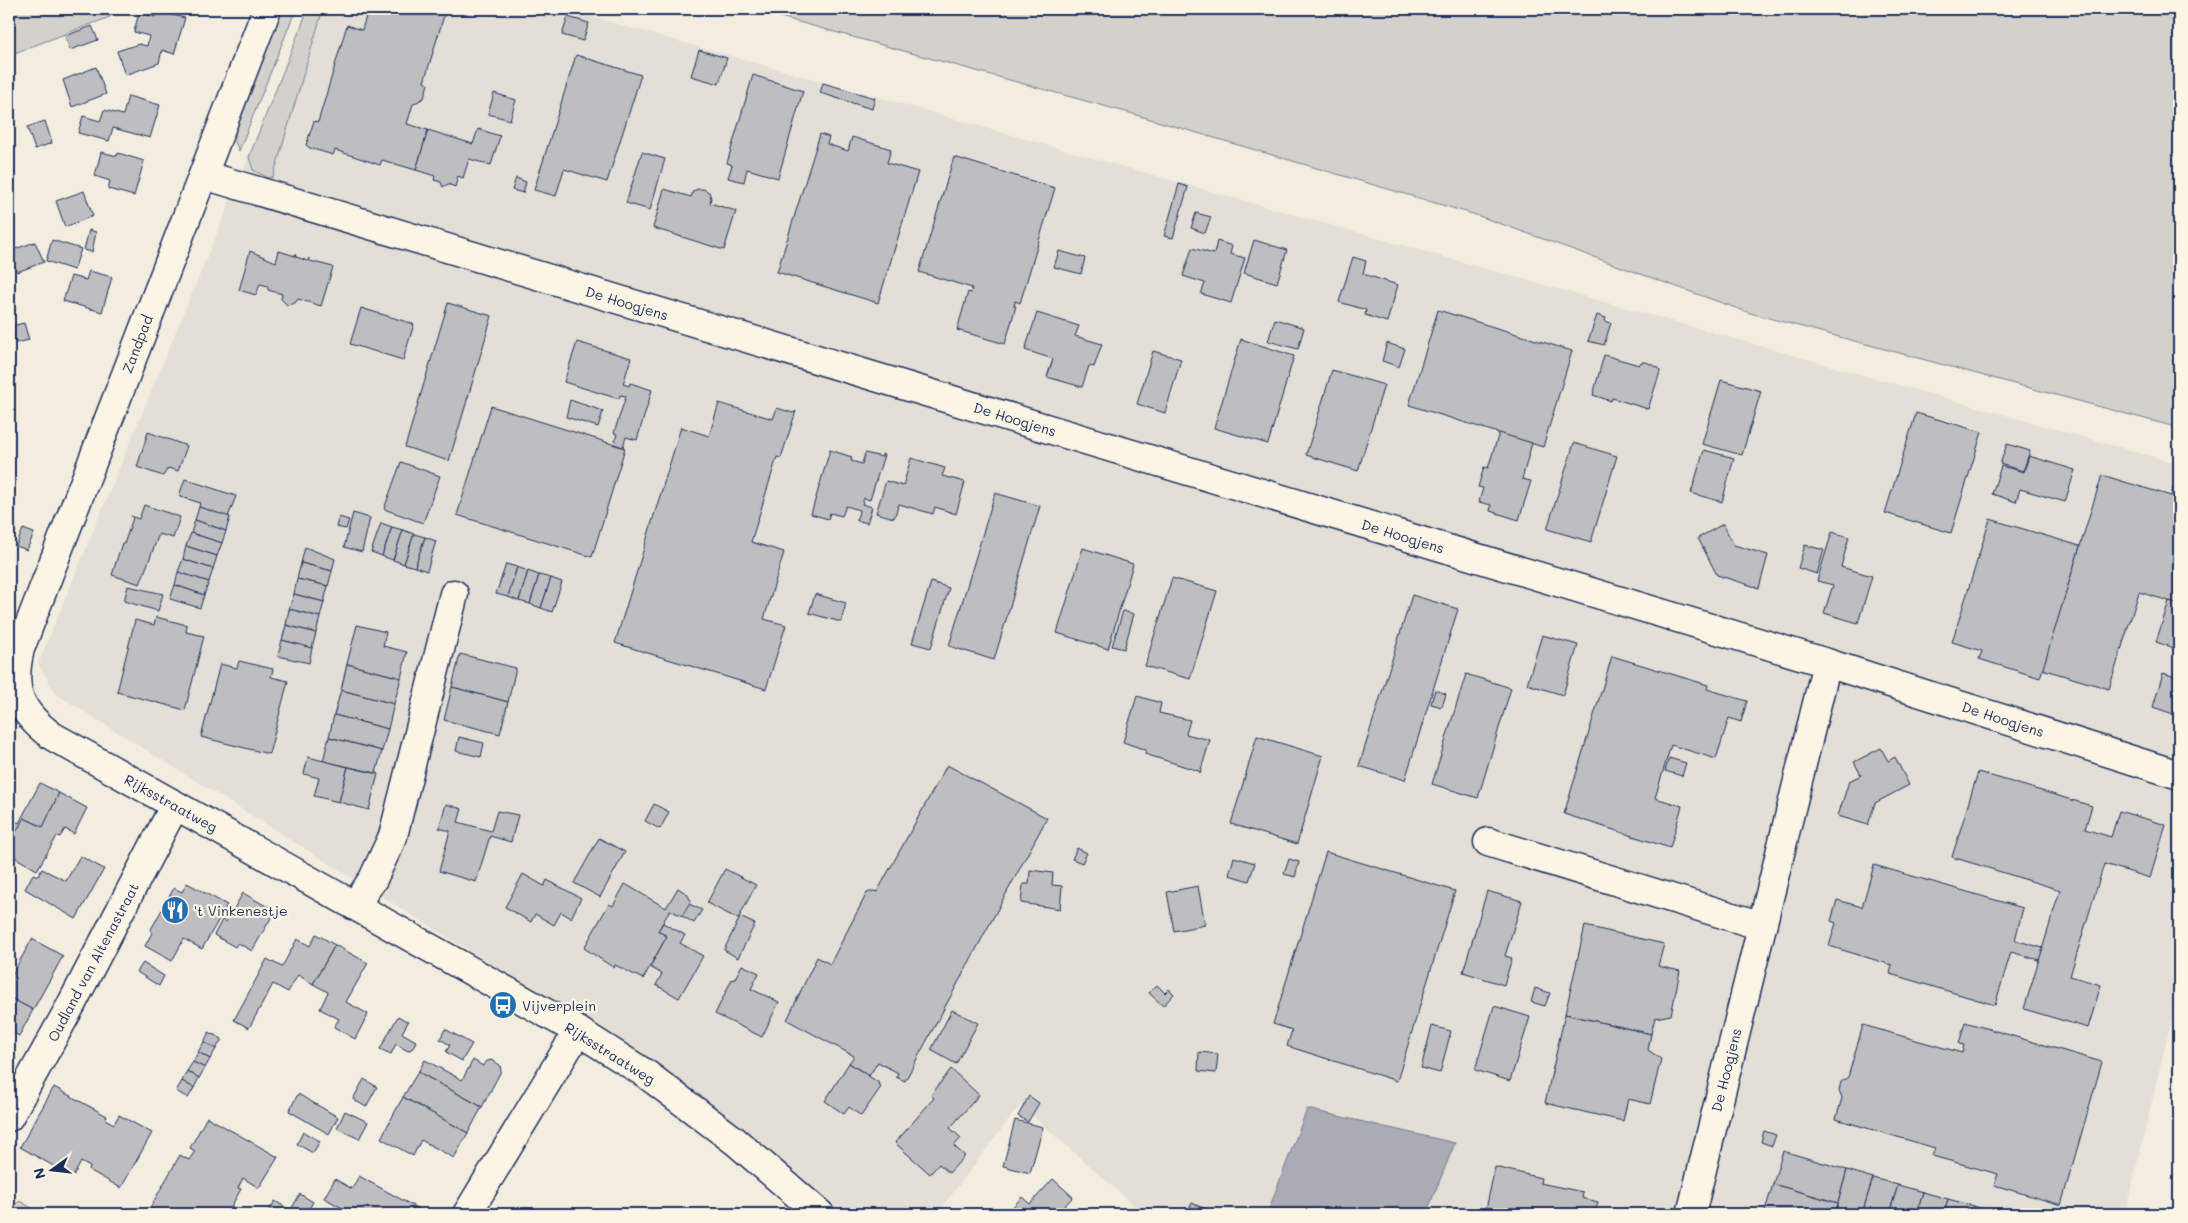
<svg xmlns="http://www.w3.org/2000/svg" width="2188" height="1223" font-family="Mali,sans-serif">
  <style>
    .built { fill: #e3dfd6 }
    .green { fill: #d3d1cc; stroke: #778095 }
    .water { fill: #a9acb3; stroke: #707a91 }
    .building { fill: #bebec0; stroke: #1b2f5e }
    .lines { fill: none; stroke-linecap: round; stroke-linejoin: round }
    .street-casing { stroke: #1b2f5e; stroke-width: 31 }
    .secondary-casing { stroke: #1b2f5e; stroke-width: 31 }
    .street { stroke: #fcf5e5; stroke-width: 28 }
    .secondary { stroke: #fcf5e5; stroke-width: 28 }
    .labels { text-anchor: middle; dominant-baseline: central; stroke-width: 4.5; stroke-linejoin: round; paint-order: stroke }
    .street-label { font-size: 14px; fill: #1b2f5e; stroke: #fcf5e5 }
    .poi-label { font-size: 14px; fill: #1b2f5e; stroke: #fcf5e5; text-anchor: start }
  </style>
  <rect width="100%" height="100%" fill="#f3ede0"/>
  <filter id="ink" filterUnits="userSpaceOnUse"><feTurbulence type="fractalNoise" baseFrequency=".02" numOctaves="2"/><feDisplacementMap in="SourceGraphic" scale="10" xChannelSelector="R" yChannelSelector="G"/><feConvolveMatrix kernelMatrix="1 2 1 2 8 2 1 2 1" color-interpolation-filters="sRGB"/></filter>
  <g filter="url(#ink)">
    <path class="built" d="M310,9h254l1615,455v524l-54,226h-981l-124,-109 -83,109h-112l-175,-151 -594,-369 -18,-30z"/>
    <g class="green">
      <path d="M9,9h97l4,8 -101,38z"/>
      <path d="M281,9h15l-57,142 -4,-9v-16z"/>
      <path d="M308,9h15l-50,168 -5,1 -15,-8 -4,-13z"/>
      <path d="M751,9h1428v419l-429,-115 -274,-98 -343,-101z"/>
      <path d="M20,1201l22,13h-33v-9l3,1z"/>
    </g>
    <path class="water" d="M1307,1109l148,34 -29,71h-159z"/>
    <g class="building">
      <path d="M368,9h78l-22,73 4,2 -4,14 -11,6 -6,20 21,6 -12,40 -34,-10 -2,5 -45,-15 -2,5 -23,-7 -4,-3 8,-24 4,1 29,-97 15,5z"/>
      <path d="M156,11l29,7 -11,36 -12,-4 -3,13 -34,12 -8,-24 22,-7 8,2 2,-10 -15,-4 5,-20 16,5z"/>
      <path d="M568,17l21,6 -6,18 -21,-6z"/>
      <path d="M92,26l6,14 -28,10 -5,-14z"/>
      <path d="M699,50l28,8 -8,26 -28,-8z"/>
      <path d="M576,55l65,20 -34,107 -43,-13 -8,27 -22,-6z"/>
      <path d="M96,67l10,27 -34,13 -9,-27z"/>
      <path d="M753,75l50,16 -25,87 -31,-9 -3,13 -16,-4 4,-13 -5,-2z"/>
      <path d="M823,83l52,15 -3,11 -52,-16z"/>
      <path d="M494,93l22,7 -6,20 -22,-6z"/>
      <path d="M128,96l32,9 -10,33 -37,-10 -4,13 -31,-8 5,-17 17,5 4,-11 19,5z"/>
      <path d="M45,121l7,22 -17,6 -8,-22z"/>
      <path d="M478,129l22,7 -9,29 -22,-6 -6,19 -5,-2 -3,11 -7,-3 -5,3 -2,-5 -7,-2 1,-4 -19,-6 12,-40 45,14z"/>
      <path d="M820,134l9,3 -2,7 21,7 4,-14 39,12 -4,14 31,9 -40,131 -101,-31z"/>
      <path d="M101,152l16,4 1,-3 26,8 -10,35 -26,-7 2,-8 -15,-5z"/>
      <path d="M642,152l23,7 -15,51 -24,-7z"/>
      <path d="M954,157l101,31 -35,115 -5,-2 -1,5h2l-11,38 -48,-14 11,-38 3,1 1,-5 -53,-16z"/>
      <path d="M516,178l10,4 -3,11 -11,-3z"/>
      <path d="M1179,184l9,3 -15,51 -9,-2z"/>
      <path d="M664,189l27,8 2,-6 5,-2h5l6,3 2,6 -1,5 26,8 -12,39 -71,-22z"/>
      <path d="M84,191l9,25 -28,11 -9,-26z"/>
      <path d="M1196,213l15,4 -6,16 -14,-5z"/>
      <path d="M89,230l7,2 -4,20 -8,-2z"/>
      <path d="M52,240l29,9 -7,21 -28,-9z"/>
      <path d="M1254,240l33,10 -10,33 -33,-10z"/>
      <path d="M1217,241l15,5 -2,8 15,4 -14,45 -30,-9 4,-11 -22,-7 9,-28 22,6z"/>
      <path d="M35,242l9,20 -27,10 -4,-10 -4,1v-12z"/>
      <path d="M250,251l26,11 3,-11 16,5v-2l1,3 12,4 1,-3 1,3 23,6 -12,39 -23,-7 -3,4 -8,2 -6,-6 1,-5 -14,-4v-4l-8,-2 -4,11 -17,-5z"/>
      <path d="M1059,251l26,7 -4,16 -27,-7z"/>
      <path d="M1353,257l13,4 -3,13 35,11 -11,37 -22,-7 1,-5 -27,-8z"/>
      <path d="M89,271l23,6 -10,35 -39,-11 8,-25 15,4z"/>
      <path d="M448,303l44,13 -43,145 -44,-14z"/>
      <path d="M361,308l53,16 -11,36 -53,-16z"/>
      <path d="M1438,310l134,41 -29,96 -134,-42z"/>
      <path d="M1037,313l42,13 -4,10 27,8 -8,23 -5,-1 -7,21 -35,-10 6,-18 -28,-9z"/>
      <path d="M1597,315l9,3 -1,3 6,2 -7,22 -16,-4z"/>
      <path d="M1275,319l29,9 -6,21 -30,-8z"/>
      <path d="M24,323l5,17 -13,3 -5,-17z"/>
      <path d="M1241,339l53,17 -26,88 -54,-16z"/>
      <path d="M577,342l54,16 -8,26 6,2 1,-3 22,7 -15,50 -11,-3 -3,10 -9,-3 3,-10 -3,-1 12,-37 -6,-1 -1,4 -55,-17z"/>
      <path d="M1387,343l18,6 -6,18 -17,-6z"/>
      <path d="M1153,351l28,8 -16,54 -28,-9z"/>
      <path d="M1604,355l35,10 2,-3h5l13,6 1,4 -12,37 -36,-11 -1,3 -18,-6z"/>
      <path d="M1332,370l52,15 -26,86 -52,-16z"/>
      <path d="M1721,380l40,11 -19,64 -40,-11z"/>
      <path d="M570,400l33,11 -5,16 -32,-10z"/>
      <path d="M719,403l54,16 4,-11 16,5 3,-2 -15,47 -4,-1 -26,85 33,10 -20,67 22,6 -20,64 -151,-46 66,-216 28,9z"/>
      <path d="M491,406l134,42 -33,109 -135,-42z"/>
      <path d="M1916,413l66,19 -31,101 -66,-20z"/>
      <path d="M148,432l39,14 -9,25 -10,-3 -5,8 -26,-9z"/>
      <path d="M1499,433l33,10 -10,36 9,2 -12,39 -29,-9 1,-6 -12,-3 4,-14 -5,-1 6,-20 4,1z"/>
      <path d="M1574,443l43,13 -26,86 -44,-13z"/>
      <path d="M2007,444l23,7 -7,20 -23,-7z"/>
      <path d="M830,450l22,7 -1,4 11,3 3,-11 17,4v-3l2,1 -14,45 -6,-2 -2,6 10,3 -5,16 -11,-3 4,-10 -14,-4 -4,10 -12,-3 -2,6 -17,-5z"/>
      <path d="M1704,450l30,8 -12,44 -31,-9z"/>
      <path d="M2029,456l46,14 -10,32 -45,-13 -4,13 -24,-8 9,-28 23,6z"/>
      <path d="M911,458l34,10 -3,8 23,6 -9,32 -21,-7 -2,7 -34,-10 -5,14 -18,-5 10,-32 17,5z"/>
      <path d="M401,462l39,14 -17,47 -39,-14z"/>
      <path d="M2102,475l69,21 4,-16 4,1v123l-40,-12 -30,97 -67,-20z"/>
      <path d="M185,479l51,17 -8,21 -29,-10 1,-4 -21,-7z"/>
      <path d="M995,493l45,13 -46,154 -45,-14z"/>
      <path d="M144,505l36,12 -7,21 -14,-4 -19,50 -28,-9 10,-32 2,1 9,-26 -2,-2 8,3z"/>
      <path d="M199,507l31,10 -4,14 -31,-11z"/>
      <path d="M353,513l17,5 -8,34 -18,-5z"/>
      <path d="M339,517l10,3 -3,9 -10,-2z"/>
      <path d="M1990,519l90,27 -40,132 -61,-19 3,-8 -30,-9z"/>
      <path d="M195,520l31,11 -4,12 -31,-10z"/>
      <path d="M381,523l11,4 -10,29 -11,-4z"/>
      <path d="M1723,524l11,21 34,10 -9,33 -42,-13 -19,-37z"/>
      <path d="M392,527l11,3 -10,30 -11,-4z"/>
      <path d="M23,529l11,4 -7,17 -11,-4z"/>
      <path d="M403,530l11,4 -10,30 -11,-4z"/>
      <path d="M1832,532l17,5 -8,30 31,9 -14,47 -34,-10 9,-28 -16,-4z"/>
      <path d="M191,533l31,10 -5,13 -31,-10z"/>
      <path d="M414,534l11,3 -10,30 -11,-3z"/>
      <path d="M425,537l11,4 -9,30 -12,-4z"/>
      <path d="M1805,545l19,5 -7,24 -19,-6z"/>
      <path d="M186,546l31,10 -4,13 -30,-10z"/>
      <path d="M305,547l30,12 -3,12 -31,-8z"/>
      <path d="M1083,548l50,16 -25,85 -51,-16z"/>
      <path d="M183,559l30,10 -4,13 -31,-10z"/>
      <path d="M301,563l31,8 -4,15 -31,-7z"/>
      <path d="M506,564l11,3 -9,30 -12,-3z"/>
      <path d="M517,567l11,4 -9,30 -11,-4z"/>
      <path d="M528,571l11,4 -9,29 -11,-3z"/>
      <path d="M178,572l31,10 -5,13 -29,-10z"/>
      <path d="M539,575l12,3 -10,30 -11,-4z"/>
      <path d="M551,578l11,4 -10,30 -11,-4z"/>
      <path d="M1172,578l45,13 -27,88 -45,-13z"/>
      <path d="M297,579l31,7 -4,16 -30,-8z"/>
      <path d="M931,582l18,6 -18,60 -19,-5z"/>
      <path d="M175,585l29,10 -4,13 -30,-9z"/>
      <path d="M128,586l35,8 -5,17 -34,-10z"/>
      <path d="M294,594l30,8 -4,15 -31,-8z"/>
      <path d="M815,594l31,9 -5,19 -32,-9z"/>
      <path d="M1412,595l46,14 -53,171 -46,-14z"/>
      <path d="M2169,601l10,3v46l-23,-8z"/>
      <path d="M289,609l31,8 -4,16 -30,-8z"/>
      <path d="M1123,611l11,3 -10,35 -12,-3z"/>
      <path d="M156,617l31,8 -1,7 18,4 -19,74 -68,-18 18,-72 19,5z"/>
      <path d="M286,625l30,8 -4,15 -30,-8z"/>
      <path d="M357,625l29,7 -3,14 24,6 -6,26 -54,-14z"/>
      <path d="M1542,635l36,10 -15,50 -36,-11z"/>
      <path d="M282,640l30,8 -3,15 -31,-7z"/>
      <path d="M460,654l56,14 -8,34 -56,-15z"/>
      <path d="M1612,656l96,29 -1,4 40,12 -6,21 -12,-4 -13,41 -45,-14 -16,53 27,8 -12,42 -106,-34z"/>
      <path d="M239,661l34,8 -2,8 17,4 -19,73 -68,-17 19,-73 17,4z"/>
      <path d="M347,664l54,14 -7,26 -53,-14z"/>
      <path d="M2163,673l16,5v42l-4,-1 1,-4 -23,-8z"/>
      <path d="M1466,674l45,14 -33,110 -46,-14z"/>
      <path d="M452,687l56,15 -8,32 -56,-14z"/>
      <path d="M341,690l53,14 -6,25 -54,-14z"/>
      <path d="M1435,690l11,4 -4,13 -11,-3z"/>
      <path d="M1137,696l24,7 -2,10 31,7 -4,14 24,6 -10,33 -1,-2 -54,-17 1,-4 -23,-8z"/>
      <path d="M334,715l54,14 -6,22 -53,-14z"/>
      <path d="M1257,736l66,20 -26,88 -66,-20z"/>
      <path d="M329,737l53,14 -6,22 -53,-12z"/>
      <path d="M459,737l25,6 -3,14 -25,-6z"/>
      <path d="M1881,748l7,13 7,-4 14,28 -34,18 -7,22 -30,-9 11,-35 12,-6 -7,-13z"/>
      <path d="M308,757l40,10 -9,35 -25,-6 5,-18 -15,-4z"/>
      <path d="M1669,758l17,5 -4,13 -17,-5z"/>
      <path d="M947,765l100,53 -142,263 -9,-4 2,-4 -20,-11 -9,14 -20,-13 5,-7 -67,-36 30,-63 13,7 37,-71 7,-2 3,1z"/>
      <path d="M348,767l30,7 -9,36 -30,-8z"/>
      <path d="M1978,772l114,34 -7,23 26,8 8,-26 47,14 -16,53 -46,-14 -34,112 31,9 -13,43 -64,-19 36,-119 -108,-33z"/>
      <path d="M40,783l19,10 -12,27 -4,7 -19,-9 -15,27v-27l10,5z"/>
      <path d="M59,793l28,15 -13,26 -9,-5 -5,8 -3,-1 -20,34 -28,-16v-9l15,-27 19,9z"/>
      <path d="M446,804l16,5 -4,13 33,9 6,-20 21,4 -7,27 -21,-6 -14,46 -37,-11 11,-40 -11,-3z"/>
      <path d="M654,804l15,8 -9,17 -15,-8z"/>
      <path d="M599,838l26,14 -25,45 -26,-14z"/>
      <path d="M1077,848l10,5 -5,10 -10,-4z"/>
      <path d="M1326,852l129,39 -58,190 -110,-35 5,-16 -19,-6z"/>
      <path d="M80,856l24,13 -28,50 -51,-30 8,-15 5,2 4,-7 24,12z"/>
      <path d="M1234,857l21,6 -6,18 -20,-6z"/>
      <path d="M1289,859l10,3 -4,15 -11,-3z"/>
      <path d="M1874,865l149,43 -8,32 28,8 -4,12 -28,-8 -16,53 -105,-31 2,-9 -63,-19 7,-23 -5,-2 6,-21 25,7z"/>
      <path d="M725,869l31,16 -18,34 -31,-16z"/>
      <path d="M1030,870l23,3 -1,12 10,1 -2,23 -39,-6 2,-19h6z"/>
      <path d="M523,874l21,12 3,-6 34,18 -10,20 -10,-6 -7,13 -19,-11 -4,8 -26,-15z"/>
      <path d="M187,883l40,22 -25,44 -18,-10 -12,22 -27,-15 7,-13 -2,-2 24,-43 8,4z"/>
      <path d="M625,884l41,24 12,-20 9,6 4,7 -9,15 -12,-6 -12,21 9,5 -24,43 -28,-14 -1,3 -30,-20 25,-44 4,2z"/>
      <path d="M1198,886l7,39 -31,6 -7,-39z"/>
      <path d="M1487,891l35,10 -17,55 7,2 -8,27 -41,-13z"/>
      <path d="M243,893l32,18 -23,40 -14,-8 -3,4 -21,-12 8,-15 4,2z"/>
      <path d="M689,904l13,6 -8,13 -12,-7z"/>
      <path d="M740,917l15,7 -17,34 -14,-8z"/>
      <path d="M663,923l22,12 -5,8 23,13 -24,42 -23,-13 6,-11 -12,-7 17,-31 -9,-5z"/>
      <path d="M1585,926l79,18 -6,22 22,5 -9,44 -16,3 -4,16 -86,-20z"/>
      <path d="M316,934l19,11 -22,39 -15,-9 -10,17 -15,-8 -24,44 -15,-8 33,-61 15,8 15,-28 13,7z"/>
      <path d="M32,939l31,17 -30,54 -24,-13v-17z"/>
      <path d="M335,945l33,18 -22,39 22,12 -13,25 -21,-12 5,-8 -19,-10 8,-17 -15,-8z"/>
      <path d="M143,963l21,13 -5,10 -22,-14z"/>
      <path d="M742,965l17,8 -8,16 28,13 -17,35 -47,-23 17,-35 2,1z"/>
      <path d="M1157,985l8,8 4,-4 5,5 -11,12 -14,-13z"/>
      <path d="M1535,988l15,5 -5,13 -14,-4z"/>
      <path d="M9,997l24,13 -14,26 -10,-6z"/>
      <path d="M1494,1006l36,11 -20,64 -35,-11z"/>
      <path d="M952,1010l26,13 -22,41 -25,-14z"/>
      <path d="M1565,1014l86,20 -3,16 13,9 -11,45 -22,-5 -5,22 -78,-18z"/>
      <path d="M398,1016l10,6 -6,11 14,8 -3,7 -5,3 -12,-7 -5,10 -11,-5z"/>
      <path d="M1965,1022l137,40 -41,143 -67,-20 4,-11 -66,-18 3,-8 -99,-29 6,-21 -3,-8 2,-8 7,-5 15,-52 99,28 2,-8 -5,-1z"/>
      <path d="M1432,1026l19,5 -11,42 -19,-5z"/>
      <path d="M445,1029l27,15 -10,17 -16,-9 4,-7 -10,-6z"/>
      <path d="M209,1032l13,7 -6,10 -12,-7z"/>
      <path d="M204,1042l12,7 -6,10 -12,-7z"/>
      <path d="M198,1052l12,7 -5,9 -12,-6z"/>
      <path d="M1199,1052l19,2 -2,19 -18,-2z"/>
      <path d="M425,1060l37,20 11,-20 10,6 2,-4 6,-2 9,5 1,6 -19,36 -64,-35z"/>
      <path d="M193,1062l12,6 -6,10 -12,-7z"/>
      <path d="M849,1063l30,20 -1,2 3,2 -20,29 -12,-9 -5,7 -19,-13z"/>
      <path d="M951,1069l28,26 -29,33 11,10 -7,8 11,10 -16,17 -10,-9 -9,10 -35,-31 39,-45 -3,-3z"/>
      <path d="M187,1071l12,7 -5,10 -12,-7z"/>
      <path d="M418,1072l64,35 -14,26 -65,-36z"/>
      <path d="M364,1079l13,8 -11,20 -13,-8z"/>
      <path d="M182,1081l12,7 -6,10 -12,-7z"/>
      <path d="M54,1087l53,29 -2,3 9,5 5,-9 33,18 -31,55 -32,-18 1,-3 -9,-5 -8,15 -53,-30z"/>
      <path d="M298,1094l40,23 -9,17 -40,-23z"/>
      <path d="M1029,1096l10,7 -11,19 -10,-6z"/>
      <path d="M403,1097l65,36 -14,25 -33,-18 -8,16 -32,-18z"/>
      <path d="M345,1111l23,11 -9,17 -22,-11z"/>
      <path d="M207,1117l71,40 -19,31 -16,-10 -5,10 3,1 -14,25h-66l-11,-6 30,-53 9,5 6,-9 -5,-3z"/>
      <path d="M1015,1120l28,7 -13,46 -27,-7z"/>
      <path d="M1764,1131l12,4 -4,11 -11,-4z"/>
      <path d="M303,1132l17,9 -7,12 -16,-9z"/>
      <path d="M1783,1151l64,19 -9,33 -65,-19z"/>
      <path d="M1495,1167l46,11 -1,5 43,9 -1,6 16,4 -3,12h-110z"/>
      <path d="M1847,1170l26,8 -11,36h-27z"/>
      <path d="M359,1176l65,36 -1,2h-70l-29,-16 11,-19 17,10z"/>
      <path d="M1873,1178l25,7 -9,29h-27z"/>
      <path d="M1053,1179l20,18 -16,17h-51l16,-17 8,7z"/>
      <path d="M1773,1184l65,19 -3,11h-71z"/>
      <path d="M1898,1185l25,7 -6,22h-28z"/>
      <path d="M1923,1192l25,7 -4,15h-27z"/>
      <path d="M300,1194l13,8 -7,12h-9l-7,-3z"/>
      <path d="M1948,1199l26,7 -3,8h-27z"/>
      <path d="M275,1201l15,9 -2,4h-21z"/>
      <path d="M1192,1203l22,10 -1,1h-26z"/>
      <path d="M1974,1206l25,8h-28z"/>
    </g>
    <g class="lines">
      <g class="street-casing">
        <g id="street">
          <path d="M204,175l1623,488 -136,551"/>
          <path d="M1827,663l352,112"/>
          <path d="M1488,842l274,84"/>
          <path d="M355,905l18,-26 20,-43 61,-242"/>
          <path d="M9,1117l61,-110 105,-202"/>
        </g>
      </g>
      <g class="secondary-casing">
        <g id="secondary">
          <path d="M267,9l-247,640c-10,40 -1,63 32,87l526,295 68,43 89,67 85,73"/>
          <path d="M467,1214l111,-183"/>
        </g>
      </g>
      <use href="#street" class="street"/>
      <use href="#secondary" class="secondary"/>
    </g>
  </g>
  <defs>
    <g id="restaurant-disc" transform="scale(1.4375)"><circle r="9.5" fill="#1f6fb2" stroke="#fcf5e5"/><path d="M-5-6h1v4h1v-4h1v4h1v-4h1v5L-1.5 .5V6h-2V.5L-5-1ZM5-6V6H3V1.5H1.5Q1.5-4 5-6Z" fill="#fff"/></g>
    <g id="bus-disc" transform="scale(1.4375)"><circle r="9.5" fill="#1f6fb2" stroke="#fcf5e5"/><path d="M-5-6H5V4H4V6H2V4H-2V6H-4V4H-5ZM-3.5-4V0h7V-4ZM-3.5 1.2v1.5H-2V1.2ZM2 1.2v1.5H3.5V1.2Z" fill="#fff"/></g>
  </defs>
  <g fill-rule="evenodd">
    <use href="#restaurant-disc" x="175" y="910"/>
    <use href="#bus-disc" x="503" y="1005"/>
  </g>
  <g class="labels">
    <g class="street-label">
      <text transform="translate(627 303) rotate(17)">De Hoogjens</text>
      <text transform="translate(137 344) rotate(-69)">Zandpad</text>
      <text transform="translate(1015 419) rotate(17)">De Hoogjens</text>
      <text transform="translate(1403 536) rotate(17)">De Hoogjens</text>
      <text transform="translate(2003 719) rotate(18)">De Hoogjens</text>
      <text transform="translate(171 803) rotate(29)">Rijksstraatweg</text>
      <text transform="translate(93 962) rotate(-62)">Oudland van Altenastraat</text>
      <text transform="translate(610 1053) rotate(32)">Rijksstraatweg</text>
      <text transform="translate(1726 1070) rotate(-76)">De Hoogjens</text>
    </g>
    <g class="poi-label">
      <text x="194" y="910">'t Vinkenestje</text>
      <text x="522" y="1005">Vijverplein</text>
    </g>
  </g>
  <rect width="2188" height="1223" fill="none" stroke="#fcf5e5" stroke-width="30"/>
  <rect x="15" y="15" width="2158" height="1193" fill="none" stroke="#1b2f5e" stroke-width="2" filter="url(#ink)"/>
  <g transform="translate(52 1170) rotate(255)" stroke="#fcf5e5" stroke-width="4" paint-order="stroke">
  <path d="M0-4L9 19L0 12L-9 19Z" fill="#1b2f5e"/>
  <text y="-8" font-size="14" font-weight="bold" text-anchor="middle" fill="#1b2f5e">N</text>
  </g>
</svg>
